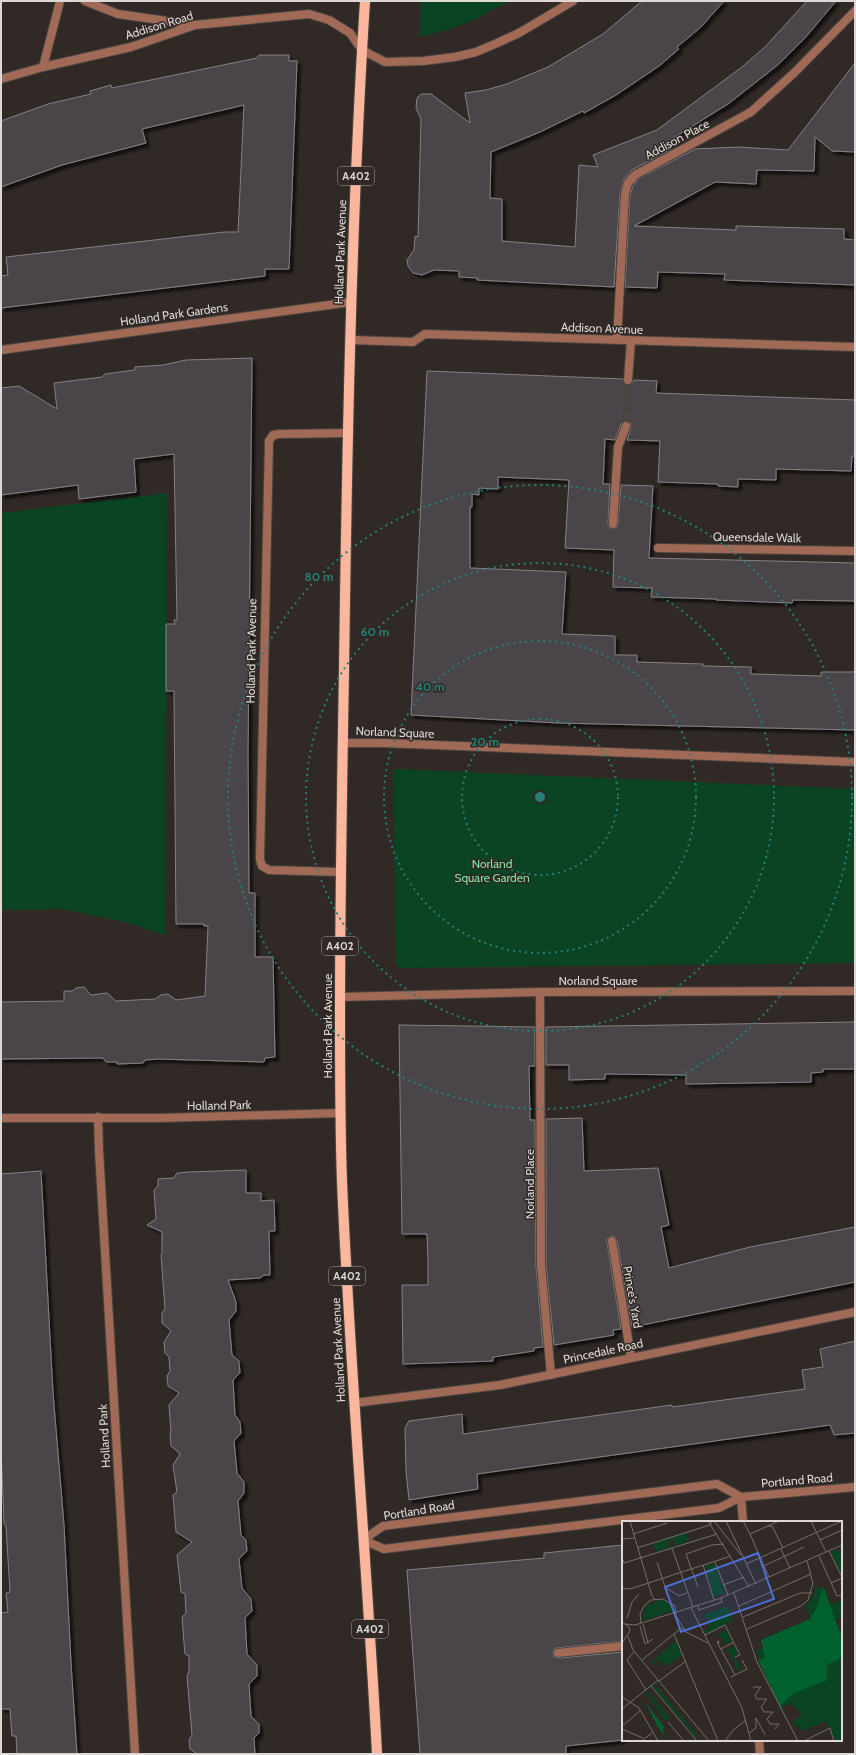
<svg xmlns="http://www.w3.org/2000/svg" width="856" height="1755" font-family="Cabin,sans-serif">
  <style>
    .green { fill: #0a4423 }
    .building { fill: #49444a; stroke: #868087; filter: url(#shadow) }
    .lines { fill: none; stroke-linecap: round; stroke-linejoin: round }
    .minor-tunnel { stroke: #4a433f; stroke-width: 8; stroke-dasharray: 8 4; stroke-linecap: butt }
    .minor-casing { stroke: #4c4541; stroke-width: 10 }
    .tertiary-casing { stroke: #4c4541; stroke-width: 10 }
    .primary-casing { stroke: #4c4541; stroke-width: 12 }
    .minor { stroke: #a16a56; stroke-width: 8 }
    .tertiary { stroke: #a16a56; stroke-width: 8 }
    .primary { stroke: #fbb69e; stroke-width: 10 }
    .ring { fill: none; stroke: #248078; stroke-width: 2; stroke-dasharray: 2 4 }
    .labels { text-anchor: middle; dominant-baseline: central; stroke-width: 3; stroke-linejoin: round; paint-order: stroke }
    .shield { fill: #302925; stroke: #a9a4a0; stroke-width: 1 }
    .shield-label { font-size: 11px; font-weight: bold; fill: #ddd8d5 }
    .street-label { font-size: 12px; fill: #ddd8d5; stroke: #302925 }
    .park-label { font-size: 12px; fill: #7ee8a0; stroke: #302925 }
    .inset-road { fill: none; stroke: #756f6b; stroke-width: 1 }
    .view { fill: #4d70d7; fill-opacity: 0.15; stroke: #4d70d7; stroke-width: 2 }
    .inset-edge { fill: none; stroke: #ddd8d5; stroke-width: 2 }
    .centre { fill: #248078; stroke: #302925; stroke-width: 2 }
    .ring-label { font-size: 12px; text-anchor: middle; font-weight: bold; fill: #248078; stroke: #302925; stroke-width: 3; stroke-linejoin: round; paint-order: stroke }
  </style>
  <defs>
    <filter id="shadow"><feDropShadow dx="3.5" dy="3.5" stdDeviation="1" flood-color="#0009"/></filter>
  </defs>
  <rect width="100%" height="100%" fill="#302925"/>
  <g class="green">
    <path d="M421,1h88l-35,19 -27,10 -27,7z"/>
    <path d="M167,493l-2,442 -37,-12 -66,-14 -61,1v-397z"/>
    <path d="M395,769l460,20v174l-456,5 -3,-4 -3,-193z"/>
  </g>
  <g class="building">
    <path d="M642,1h82l-23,26 -24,20 2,2 -20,17 -43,29 -32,18 -1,-2 -43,21 -49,20 -1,46 12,1v42l73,6 4,-82 19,2 -5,-12 64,-25 85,-63 23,-20 42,-46h29l-31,37 -26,26 -51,40 -74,46 17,-1 -39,21 -8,9 -4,15 -6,93 -137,-7 1,-2 -19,-1v-6l-25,-1 -12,5 -9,-2 -5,-7 -1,-6 7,-10 1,-14 3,1 3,-118 -5,-11 1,-10 4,-4h10l39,29 -5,-30 21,-3 21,-6 41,-17 55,-33z"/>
    <path d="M259,55h30v6h8l-8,208h-24v7l-264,32v-32l7,-1 -2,-18 218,-25h14l6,-127 -102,24 4,14 -84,22 -61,22v-66l47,-17 43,-10 -1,-3 21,-6 1,3 145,-30z"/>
    <path d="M855,63v89l-23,-1 -17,-14 -1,34 -57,-1 -1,14 -41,-2 -81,44 102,4v-4l108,3v10l11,1v45l-131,-5 1,-6 -67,-2 -1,16 -32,-1 5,-92 3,-9 5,-7 57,-30 43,-2 50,3z"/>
    <path d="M252,358l-4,394 1,141h6v64h18l2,100 -10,1 -1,4 -106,-3 -13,1 -2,3 -26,1v-2h-11l-3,-4 -102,1v-57l63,-1v-10h8l4,-3 8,-1 7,8 16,-2 9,8 39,-2 6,-4 7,-1 8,6 29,-4 3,-70h-4v-2h-28l-2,-233h-8v-67h9l-1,-4h3l-3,-166 -40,5 2,33 -57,7 -1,-14 -77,10v-107l18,-2 38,23 -3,-26 48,-6 3,-3 30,-4v-3l28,-2 23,-5z"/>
    <path d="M427,371l196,8 2,5 3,1 4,-2 2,-3 23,1 -1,12 199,7v56h-3l-1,15 -75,-2v11l-38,-1v8l-20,-1v-2l-60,-2 2,-41 -33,-1 4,-14 -1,-4 -4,-1 -5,3 -6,16 -10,-1 -2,45h7l-2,40 2,4 3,1 4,-2 1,-3 3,-39 32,1 -4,72 206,5v38l-62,-1 -1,3 -76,-3v-1l-65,-2 1,-9 -39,-1 1,-37 -49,-2 4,-68 -71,-3v12l-19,-1v7l-7,-1v13h-2v61l96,4 -4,62 53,2v19h22v7l66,2v2l48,1v7l70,2v-4h34v58l-296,-7 -148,-8z"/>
    <path d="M855,1022v47h-32v3l-12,1v9l-125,2v-9l-81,-1v5l-36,1v-15h-23v-38z"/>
    <path d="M399,1025l136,2v39h-6l1,54h5l1,145 7,82 -9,1v3l-41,6v4l-90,3 -1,-79h26v-25l-1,-26h-25z"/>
    <path d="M582,1118l2,53 74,-3 11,57 -8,2 8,41 81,-21 105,-20v55l-223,45 -15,-87 -3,-4h-3l-4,3v3l14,87 -8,1 1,5 -60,10 -8,-80v-146z"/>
    <path d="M246,1170v23h15v8l13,-1 1,31h-6l1,44h-6l-4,3 -32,2 8,22v9l-7,9 3,35 7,6 1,12 -7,7 2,35 5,7 1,11 -7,8 3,32 7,9v11l-6,8 3,34 5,5 1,11 -8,8 3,29 9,11 1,12 -7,7 2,36 10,11v11l-8,8 2,32 8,8v9l-5,5 1,16h-58l-7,-5 -1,-9 3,-5 -5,-59 2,-4v-16l-4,-2 -1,-11 -2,-26 4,-4 -1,-19 -4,-2 -4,-37 15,-13 -16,-10 -3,-37 4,-3 -4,-27 7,-11 -9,-8 -1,-12 1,-2 -2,-27 10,-12 -11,-7 -1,-10 3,-5 -1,-14 -4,-4 -1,-11 7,-11 -9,-8v-10l3,-4 -4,-54 1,-2v-21l-15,-7 9,-6 -2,-29 4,-4v-7l16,-1 3,-5 12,-1z"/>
    <path d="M41,1171l12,222 11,132 7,138 6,91h-60l-1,-18h-4l-2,-27h-9v-96l7,-1 -2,-19 4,-1 -4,-66 -2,-2 -3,-79v-271z"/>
    <path d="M855,1341v92l-21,2 -4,-10 -353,49 1,15 -69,11 -3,-29 -1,-43 4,-7 53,-7 1,20 209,-29v2l133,-18 -3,-19 21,-3 -3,-18z"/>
    <path d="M623,1545v96l-66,7 -3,1 -1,4 1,4 5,1 64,-6v88l-57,6v8h-146l-13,-184 137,-12v-5z"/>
  </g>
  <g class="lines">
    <path class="minor-tunnel" d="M626,426l2,-46"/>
    <g class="minor-casing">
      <g id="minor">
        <path d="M85,1l33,13 77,11"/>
        <path d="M43,67l17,-66"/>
        <path d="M351,340l62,2 12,-8 430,13"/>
        <path d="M617,340l8,-146 3,-11 7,-8 116,-63 43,-39 61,-62"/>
        <path d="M628,380l3,-39"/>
        <path d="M613,524l5,-77 8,-21"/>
        <path d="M658,548l197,3"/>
        <path d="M342,743h41l472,19"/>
        <path d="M340,872l-71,-2 -7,-4 -2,-7 9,-418 4,-6 7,-1 68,-1"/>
        <path d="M540,992l1,273 10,110"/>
        <path d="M340,997l200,-5 315,-1"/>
        <path d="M98,1117l1,34 36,603"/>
        <path d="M1,1118h159l181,-5"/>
        <path d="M612,1241l19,116"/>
        <path d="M354,1403l146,-18 355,-73"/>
        <path d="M741,1497l2,25"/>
        <path d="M363,1540l21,9 335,-41 22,-11 114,-10"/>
        <path d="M363,1540l20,-14 334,-42 24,13"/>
        <path d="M558,1653l65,-7"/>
        <path d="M759,1740l1,14"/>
      </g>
    </g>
    <g class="tertiary-casing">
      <g id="tertiary">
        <path d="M1,79l42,-12 88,-20 64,-22 114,-11 20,6 21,13 12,17 23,12 38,-1 32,-4 21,-5 19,-8 24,-11 54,-32"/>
        <path d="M1,350l350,-48"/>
      </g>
    </g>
    <g class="primary-casing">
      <path id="primary" d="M365,1c-14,223 -18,446 -21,670 -2,114 -4,229 -4,344 0,55 0,111 2,167 8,191 25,381 35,572"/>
    </g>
    <use href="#minor" class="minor"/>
    <use href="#tertiary" class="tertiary"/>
    <use href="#primary" class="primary"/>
  </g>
  <g class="ring">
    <circle cx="540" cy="797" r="78"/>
    <circle cx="540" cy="797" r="156"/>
    <circle cx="540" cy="797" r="234"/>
    <circle cx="540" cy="797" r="312"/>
  </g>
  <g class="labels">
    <g class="shield">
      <rect x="338" y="167" width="36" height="18" rx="3"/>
      <rect x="322" y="937" width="36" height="18" rx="3"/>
      <rect x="329" y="1267" width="36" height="18" rx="3"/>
      <rect x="352" y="1620" width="36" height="18" rx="3"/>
    </g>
    <g class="shield-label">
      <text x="356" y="176">A402</text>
      <text x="340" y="946">A402</text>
      <text x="347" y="1276">A402</text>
      <text x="370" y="1629">A402</text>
    </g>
    <g class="street-label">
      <text transform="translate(159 25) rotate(-17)">Addison Road</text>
      <text transform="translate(677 139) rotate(-28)">Addison Place</text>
      <text transform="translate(340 252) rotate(-88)">Holland Park Avenue</text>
      <text transform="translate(174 314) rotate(-8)">Holland Park Gardens</text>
      <text transform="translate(602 328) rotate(2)">Addison Avenue</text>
      <text transform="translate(757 537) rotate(1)">Queensdale Walk</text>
      <text transform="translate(251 651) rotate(-89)">Holland Park Avenue</text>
      <text transform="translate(395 732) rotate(2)">Norland Square</text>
      <text x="598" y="980">Norland Square</text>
      <text transform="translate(327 1026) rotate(-90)">Holland Park Avenue</text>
      <text transform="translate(219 1105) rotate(-1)">Holland Park</text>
      <text transform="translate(529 1184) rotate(-90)">Norland Place</text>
      <text transform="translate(633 1297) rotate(80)">Prince's Yard</text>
      <text transform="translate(338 1350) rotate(-93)">Holland Park Avenue</text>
      <text transform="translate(603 1351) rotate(-12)">Princedale Road</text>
      <text transform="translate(104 1436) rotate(-93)">Holland Park</text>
      <text transform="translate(797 1480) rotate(-5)">Portland Road</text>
      <text transform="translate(419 1510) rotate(-9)">Portland Road</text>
    </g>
    <g class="park-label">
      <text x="492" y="863">Norland<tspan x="492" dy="14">Square Garden</tspan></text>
    </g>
  </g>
  <g transform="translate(622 1521)">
    <rect width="220" height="220" fill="#302925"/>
    <path d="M65,12l2,8 -15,5v-6h-4l-2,3 1,4 -13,5 -3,-8zM217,28l3,6v20l-11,-23zM92,43l11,29 -11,4 -9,-31zM202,66l18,51v103h-6l-10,-20 -24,10 -4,-6 -7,3 3,-3 -1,-4 9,-7 -12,-11 -9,5 -25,-57 7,-3 -2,-8 49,-21 -4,-14 7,-8 2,-9zM37,79l7,1 9,9 -33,11 4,-14zM220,79v17l-6,2 -6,-14zM106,85l4,14 -26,14 -2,-3 7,-4 -7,-13zM104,109l6,12 -7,3 -2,-7 -6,-3zM54,120l6,14 -17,11 -5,-7 -6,5 -2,-3zM112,125l4,8 -4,2 7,13 -3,2 -9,-19h-4zM36,162l-2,3 42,50 -2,2 -43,-51zM25,170l22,26 -4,4 -19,-29z" fill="#0a4423"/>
    <path d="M202,68l18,49v19l-15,8v15l-34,14 -13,12 -22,-46 7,-2 -4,-18 49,-21 7,-12 5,-17zM23,181l19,25 -1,5 5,9 -9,-12z" fill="#00612f"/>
    <path class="inset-road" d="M8,0l22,75 3,3M86,0l41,66M92,0l27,34M104,0l30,63M121,0l7,13 29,-13M189,0l15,31M146,5h4l11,22M11,13l34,-11M128,13l19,43M0,18l13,-1M198,19l22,-10M15,27l73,-23 2,-4M50,27l21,59M159,28l9,19M207,30l13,26M197,35l18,40 5,-1M0,37l2,5 93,-29M35,41l8,25 14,9 8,-3M93,41l13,33M124,43l96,-43M81,44l11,35M142,45l40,-19M209,62l11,-5M101,64l21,-8M76,66l-12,-33 26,-9 12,-1M0,67l8,1 101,-33M112,72l23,69 41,79M76,85l1,4 23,-8 -1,-4M117,85l72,-32M69,87l51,100 9,33M121,96l57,-24h12M5,97l5,-16 7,-8M0,101l7,5 1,4 -8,12M19,102l-1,-9 4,-8 7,-6 12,-1 12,7 1,10 10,16 22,11M3,103l10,1 86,-27 121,-53M21,103l5,19M18,105l5,18 8,-5M125,108l54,-23 7,-6 5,-17 -6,-22M52,113l44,107M83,114l20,-10 15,30 -5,2M6,115l5,14 76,91M96,123l1,-3 -2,1 18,33M99,128l13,-7M12,131l-7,8 19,30M20,139l38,-31h4M109,156l16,-8 -5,-9M37,160l27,-20M29,165l46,55M131,166h8l-6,8 2,4h10l-6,8 3,5h9l-6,7 3,5h9l-4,5M0,176l17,11 19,33M0,188l36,-29M46,201l16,19M0,205l18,-15M0,208l21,9M127,212l7,-5v-10l9,17M19,220l11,-8M103,220l8,-11 13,-10M182,220l26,-13 4,13"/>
    <path class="view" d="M136,32l16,46 -93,33 -16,-45z"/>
    <rect width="220" height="220" class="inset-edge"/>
  </g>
  <circle cx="540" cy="797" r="6" class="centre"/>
  <g class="ring-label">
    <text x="319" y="581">80 m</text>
    <text x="375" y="636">60 m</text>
    <text x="430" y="691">40 m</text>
    <text x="485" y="746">20 m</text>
  </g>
  <rect width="856" height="1755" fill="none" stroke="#ddd8d5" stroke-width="4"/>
</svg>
